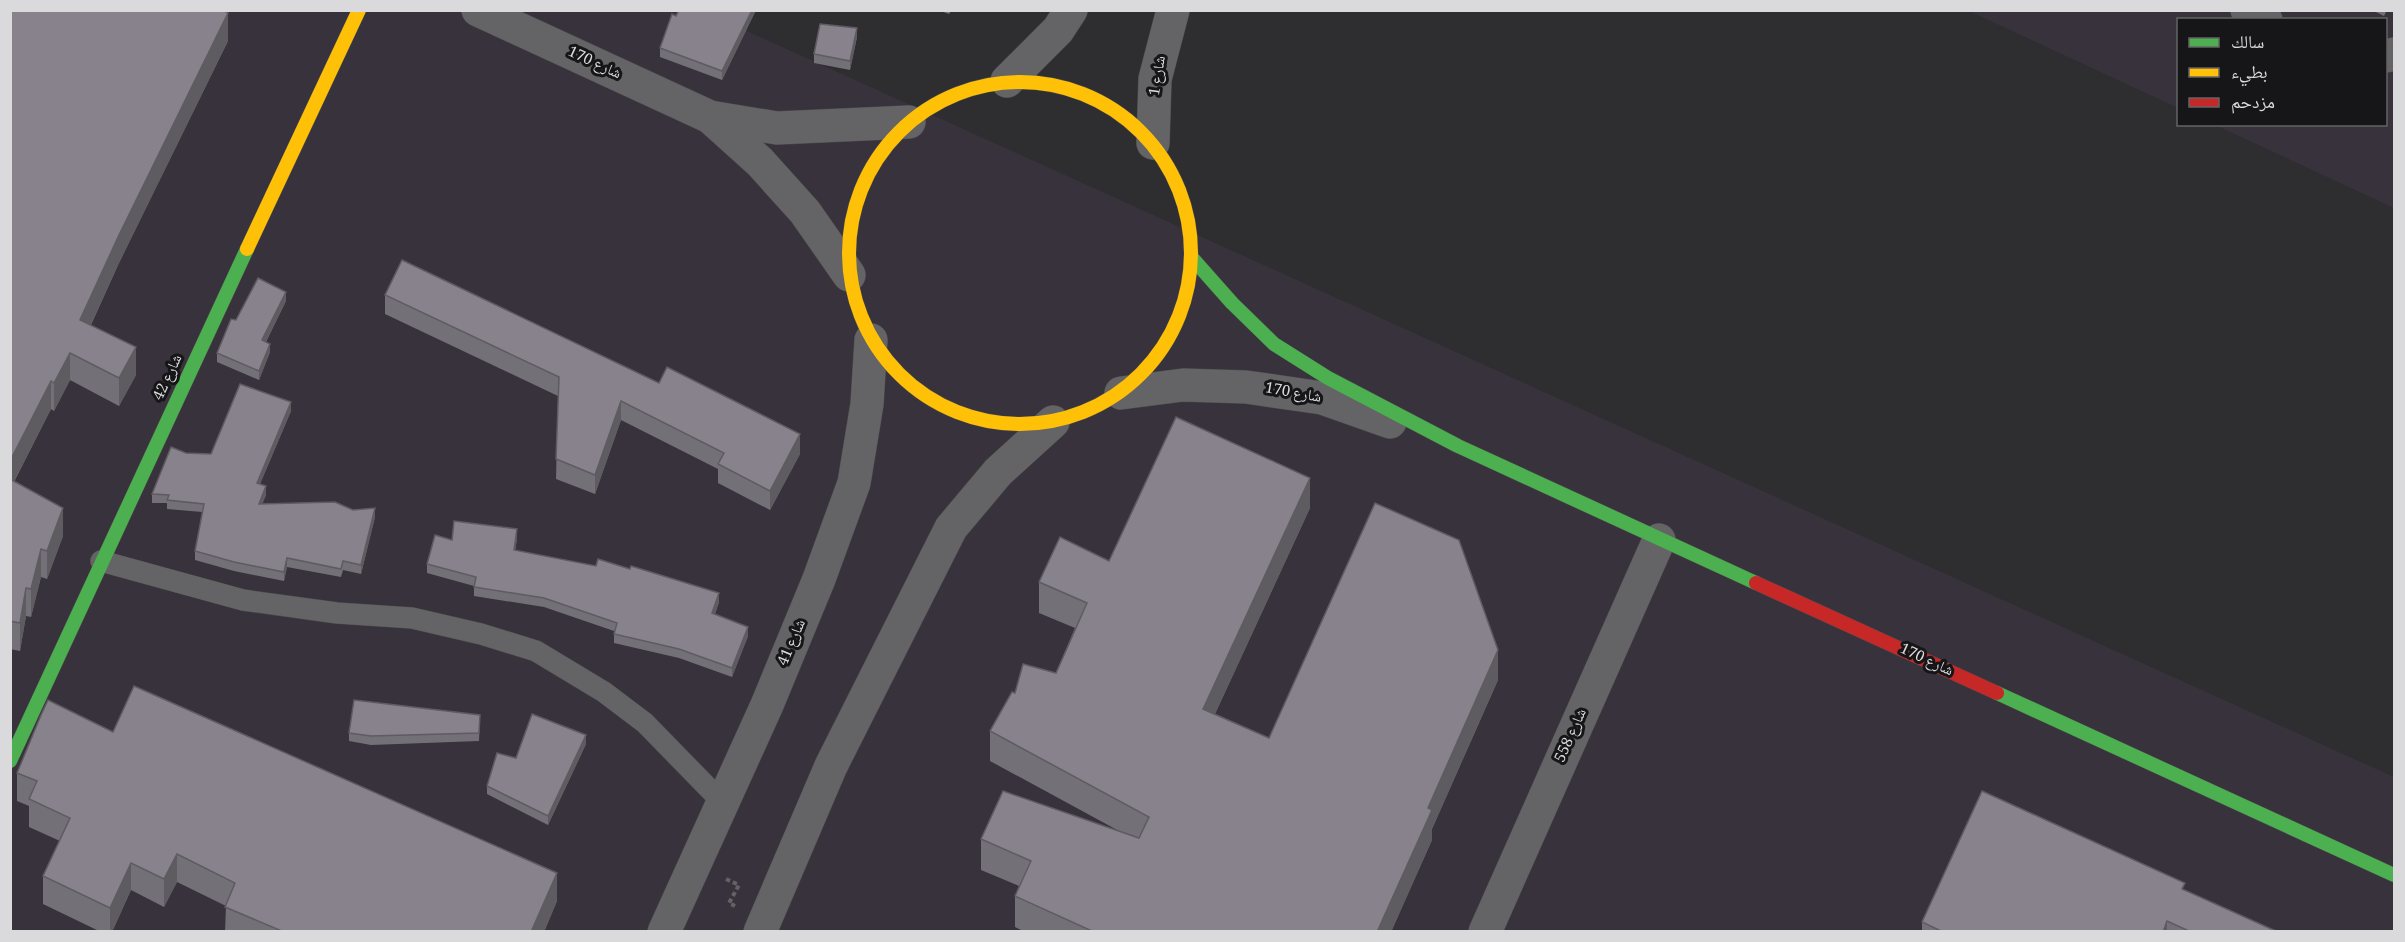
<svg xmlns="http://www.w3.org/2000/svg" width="2405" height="942" font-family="Georgia,'Noto Naskh Arabic',serif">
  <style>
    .built { fill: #37323b }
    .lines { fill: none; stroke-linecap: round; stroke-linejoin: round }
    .lane-casing { stroke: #4a494b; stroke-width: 22 }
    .street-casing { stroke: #4a494b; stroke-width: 34 }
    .fast-casing { stroke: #4a494b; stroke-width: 15 }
    .slow-casing { stroke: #4a494b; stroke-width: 15 }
    .jam-casing { stroke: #4a494b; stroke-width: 15 }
    .path { stroke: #636264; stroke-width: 4; stroke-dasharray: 4.5 3; stroke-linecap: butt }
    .lane { stroke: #646365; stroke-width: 21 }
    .street { stroke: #646365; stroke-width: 33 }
    .fast { stroke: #4caf50; stroke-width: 14 }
    .slow { stroke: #ffc107; stroke-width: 14 }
    .jam { stroke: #c62828; stroke-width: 14 }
    .wall { fill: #747078 }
    .shaded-wall { fill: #5e5b61 }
    .building { fill: #87828b; stroke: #5e5b61; stroke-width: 1.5 }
    .labels { text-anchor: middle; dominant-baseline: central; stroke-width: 6; stroke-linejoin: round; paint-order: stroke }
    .street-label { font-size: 15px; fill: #dad9dc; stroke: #161517 }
  </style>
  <rect width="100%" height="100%" fill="#2e2d2f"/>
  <g class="built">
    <path d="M10,11h693l1691,766v154h-2383z"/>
    <path d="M1969,11h425v197l-179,-83 171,-1v-104h-208v88z"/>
  </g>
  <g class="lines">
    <g class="lane-casing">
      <path id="lane" d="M101,561l142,39 94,13 75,5 69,16 55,17 68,41 41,31 78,80"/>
    </g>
    <g class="street-casing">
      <g id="street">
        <path d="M478,10l232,107 67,11 132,-6"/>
        <path d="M2247,10l19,10"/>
        <path d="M2386,56l8,-2"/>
        <path d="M1007,81l51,-51 13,-20"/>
        <path d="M710,117l50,45 45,50 44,63"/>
        <path d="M1153,143l2,-64 18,-69"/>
        <path d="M1121,393l62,-8 63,2 76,11 68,24"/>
        <path d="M664,932l103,-227 52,-126 35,-96 13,-79 4,-64"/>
        <path d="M760,932l71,-166 120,-238 47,-56 55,-50"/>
        <path d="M1485,932l174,-392"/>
      </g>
    </g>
    <g class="fast-casing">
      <g id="fast">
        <path d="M1193,259l39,44 42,41 54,34 130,68 298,137"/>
        <path d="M1997,693l397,182"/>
        <path d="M10,761l237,-512"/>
      </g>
    </g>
    <g class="slow-casing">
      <g id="slow">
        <circle cx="1020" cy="253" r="171"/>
        <path d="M247,249l112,-239"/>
      </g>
    </g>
    <g class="jam-casing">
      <path id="jam" d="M1756,583l241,110"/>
    </g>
    <path class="path" d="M726,879l13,6 -10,18 6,3"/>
    <use href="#lane" class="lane"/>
    <use href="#street" class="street"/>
    <use href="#fast" class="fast"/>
    <use href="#slow" class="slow"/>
    <use href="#jam" class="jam"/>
  </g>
  <g class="wall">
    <path d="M10,10l218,31 -109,222 -28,62 45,50 -17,31 -49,-26 -16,31 -3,-2 -37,73 49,54 -16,43 -6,-2 -10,40 -5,-1 -6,35 -10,-2z"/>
    <path d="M679,10h77l-34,70 -62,-23v-9z"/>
    <path d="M938,10h14l-3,4z"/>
    <path d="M2372,10h15l-3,6z"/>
    <path d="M857,37l-7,33 -36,-7v-9z"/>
    <path d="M385,295l415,159 -30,56 -52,-27v-14l-97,-49 -26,74 -39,-15 2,-83 -173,-82z"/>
    <path d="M286,301l-20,41 4,10 -11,28 -42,-18v-9l19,-33z"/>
    <path d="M291,411l-31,73 6,11 -4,9 91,6 22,7 -14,57 -18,-4 -2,7 -54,-10 -3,14 -50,-10 -39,-11v-9l7,-39 -35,-3v-6h-15v-9l34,-41 25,1z"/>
    <path d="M1310,508l-95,206 54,24 229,-58 -66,149v11l-41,92h-366l-10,-5v-31l4,-10 -38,-16v-31l138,-8 -129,-70v-30l25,-38 41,-20 19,-45 -36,-15v-31l70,-21z"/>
    <path d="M517,538l-2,13 204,51 -4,12 33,22 -16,41 -53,-19 -65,-15v-12l-70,-24 -70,-11v-10l-47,-13v-9z"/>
    <path d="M480,715l-1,26 -108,4 -22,-4v-8z"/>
    <path d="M113,732l444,169 -13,31h-319l1,-26 -49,-24 -13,25 -33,-17 -19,42h-11l-58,-28v-28l17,-35 -31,-14v-21l-12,-5v-28z"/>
    <path d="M586,744l-38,81 -61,-31v-8z"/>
    <path d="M2185,890l93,42h-356v-10z"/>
  </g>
  <g class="shaded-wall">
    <path d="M752,10h4l-34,70v-9z"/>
    <path d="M228,13v28l-109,222 -39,85v-28l39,-85z"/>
    <path d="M857,28v9l-7,33v-9z"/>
    <path d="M286,292v9l-24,48v-9z"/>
    <path d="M270,344v8l-11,28v-9z"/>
    <path d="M136,347v28l-17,31v-28z"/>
    <path d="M70,353v27l-16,31v-28z"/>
    <path d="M51,381v28l-41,80v-28z"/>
    <path d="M621,401v19l-26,74v-19z"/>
    <path d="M291,402v9l-34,80v-8z"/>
    <path d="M800,434v20l-30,56v-19z"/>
    <path d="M1310,478v30l-107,232v-31z"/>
    <path d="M266,486v9l-7,18v-9z"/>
    <path d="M63,508v28l-16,43v-28z"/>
    <path d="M375,508v9l-14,57v-9z"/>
    <path d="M517,529v9l-3,21v-9z"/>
    <path d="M41,549v28l-10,40v-28z"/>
    <path d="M287,558v9l-3,14v-9z"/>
    <path d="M26,588v28l-6,35v-28z"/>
    <path d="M719,593v9l-7,20v-9z"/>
    <path d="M748,627v9l-16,41v-9z"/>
    <path d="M1498,650v30l-66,149v11l-41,92h-14l51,-124z"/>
    <path d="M586,735v9l-38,81v-9z"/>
    <path d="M177,854v28l-13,25v-28z"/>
    <path d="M131,863v27l-19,42h-2v-24z"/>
    <path d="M557,873v28l-13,31h-13z"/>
    <path d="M2167,921v11h-4z"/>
  </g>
  <g class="building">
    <path d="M10,10h213l5,3 -109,222 -39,85 56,27 -17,31 -49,-25 -16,30 -3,-2 -41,80z"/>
    <path d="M679,10h73l-30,61 -62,-23 12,-34 4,2z"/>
    <path d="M820,24l37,4 -7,33 -36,-7z"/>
    <path d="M402,260l257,123 8,-16 133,67 -30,57 -52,-27 6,-11 -103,-52 -26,74 -39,-16 3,-82 -174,-82z"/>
    <path d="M258,278l28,14 -24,48 8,4 -11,27 -42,-18 14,-34 5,1z"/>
    <path d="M240,384l51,18 -34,81 9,3 -7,18 76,-2 18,8 22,-2 -14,57 -18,-4 -2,8 -54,-11 -3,14 -50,-10 -39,-11 9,-47 -37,-4 2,-5 -17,-1 19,-47 15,6 25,1z"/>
    <path d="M1176,417l134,61 -107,231 66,29 106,-235 84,37 39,110 -70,158 4,2 -55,122h-283l-79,-36 16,-35 -50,-22 22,-48 136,47 10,-21 -159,-86 22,-39 3,1 8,-29 33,9 31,-70 -48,-21 21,-45 49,24z"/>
    <path d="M10,479l53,29 -16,43 -6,-2 -10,40 -5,-1 -6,35 -10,-2z"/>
    <path d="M454,521l63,8 -3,21 82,16 2,-7 32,10 1,-3 88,27 -7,20 36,14 -16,41 -53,-19 -65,-15 3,-11 -73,-25 -70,-11 2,-10 -49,-13 8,-29 17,5z"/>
    <path d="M134,686l423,187 -26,59h-247l-59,-25 10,-24 -58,-29 -13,25 -33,-16 -21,45 -67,-32 27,-58 -41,-19 8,-18 -20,-8 24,-58 7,-15 65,32z"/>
    <path d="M354,700l126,15 -1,18 -108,3 -22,-3z"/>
    <path d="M532,714l54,21 -38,81 -61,-30 10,-33 19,5z"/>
    <path d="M1982,791l203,92 -3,6 96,43h-87l-24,-11 -4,11h-220l-21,-10z"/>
  </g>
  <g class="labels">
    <g class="street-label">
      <text transform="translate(594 64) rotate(25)">شارع 170</text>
      <text transform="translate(1159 76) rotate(-81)">شارع 1</text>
      <text transform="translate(169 378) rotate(-65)">شارع 42</text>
      <text transform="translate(1293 394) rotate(10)">شارع 170</text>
      <text transform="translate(793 643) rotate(-67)">شارع 41</text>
      <text transform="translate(1926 661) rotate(25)">شارع 170</text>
      <text transform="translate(1572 736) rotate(-66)">شارع 558</text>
    </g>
  </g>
  <rect width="2405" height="942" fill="none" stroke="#dad9dc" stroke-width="24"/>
  <rect x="2177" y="18" width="210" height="108" fill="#161517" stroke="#646366" stroke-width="1.5"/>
  <rect x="2189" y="38" width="30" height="9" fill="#4caf50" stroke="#646366" stroke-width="1.5"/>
  <text x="2231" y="48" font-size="18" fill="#dad9dc">سالك</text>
  <rect x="2189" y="68" width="30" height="9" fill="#ffc107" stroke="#646366" stroke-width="1.5"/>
  <text x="2231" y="78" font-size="18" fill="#dad9dc">بطيء</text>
  <rect x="2189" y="98" width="30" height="9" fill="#c62828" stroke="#646366" stroke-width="1.5"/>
  <text x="2231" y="108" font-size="18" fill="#dad9dc">مزدحم</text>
</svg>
